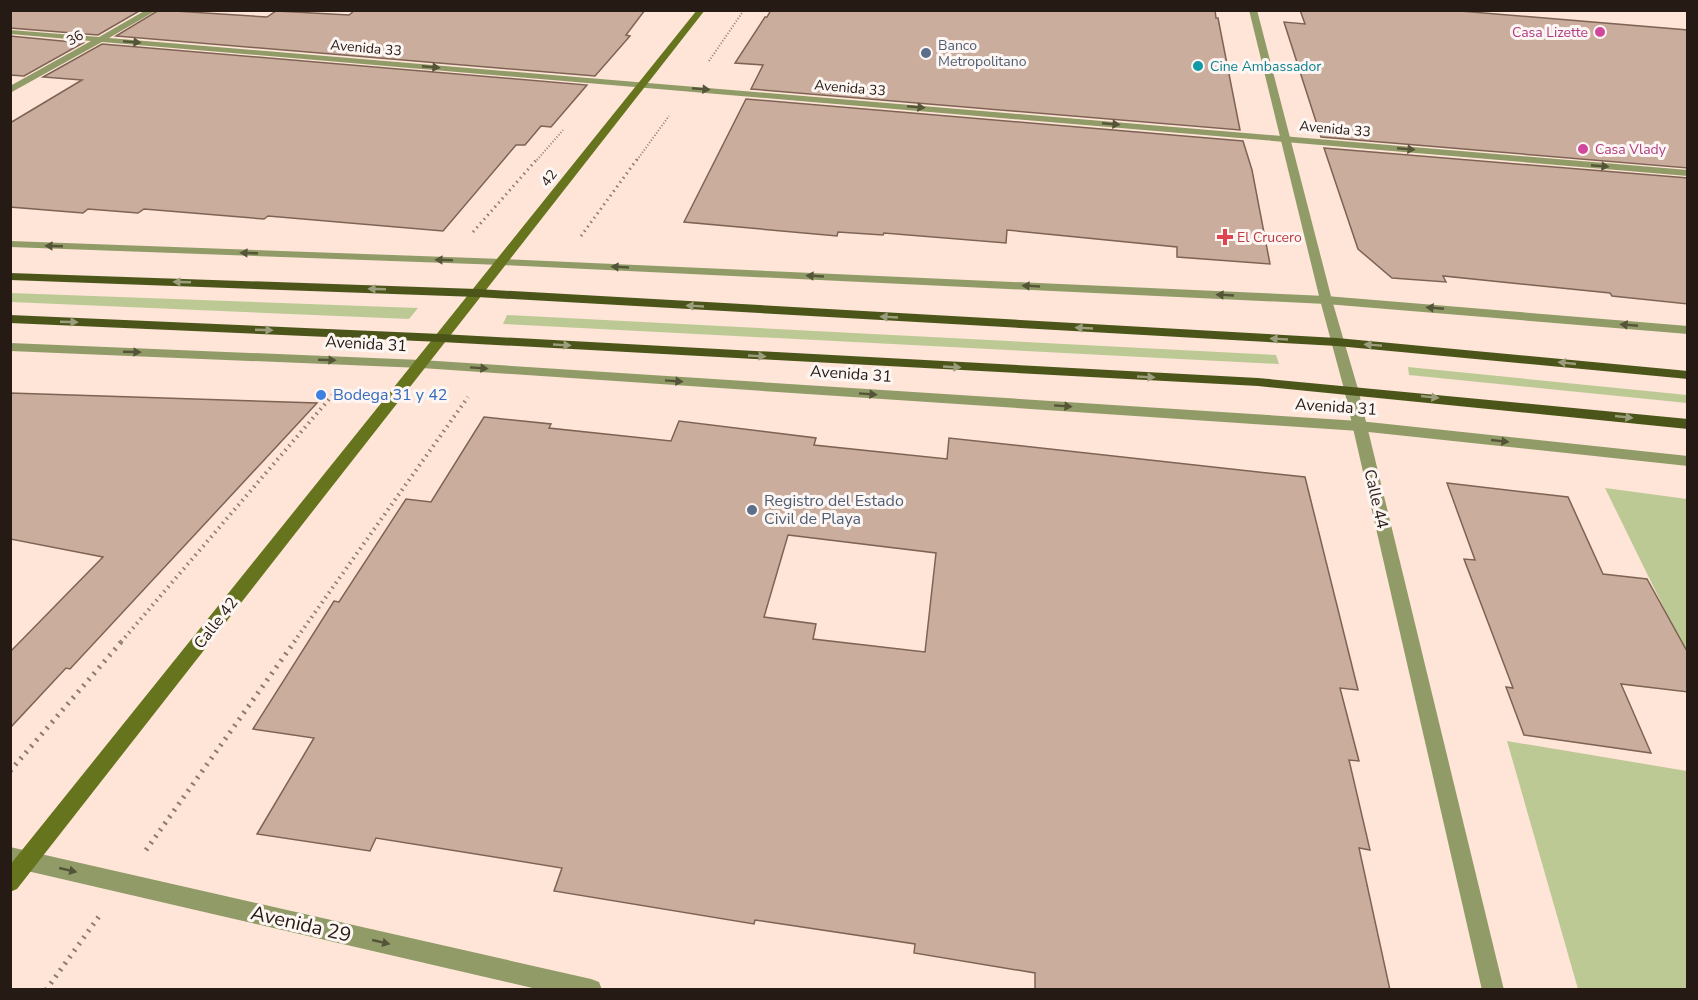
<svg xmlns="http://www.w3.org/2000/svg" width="1698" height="1000" font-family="'Nunito Sans',sans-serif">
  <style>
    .green { fill: #bdc995 }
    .building { fill: #caad9c; stroke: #7e6354; stroke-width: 1.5; fill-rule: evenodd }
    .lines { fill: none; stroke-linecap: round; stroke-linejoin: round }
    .path-far3 { stroke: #8c7b71; stroke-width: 2; stroke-dasharray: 1 2; stroke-linecap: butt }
    .path-far2 { stroke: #8c7b71; stroke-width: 3; stroke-dasharray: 1.5 4; stroke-linecap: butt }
    .path-far1 { stroke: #8c7b71; stroke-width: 4; stroke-dasharray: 1.5 4.5; stroke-linecap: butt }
    .path { stroke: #8c7b71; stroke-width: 5; stroke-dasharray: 2 6; stroke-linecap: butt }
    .minor { fill: #909b67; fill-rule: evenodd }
    .tertiary { fill: #909b67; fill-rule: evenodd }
    .secondary { fill: #66741d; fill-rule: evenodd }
    .primary { fill: #4b551a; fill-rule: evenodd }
    .oneway { fill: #555439 }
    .oneway2 { fill: #9b9d7c }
    .hotel-dot { fill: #d1479c; stroke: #fdf6f3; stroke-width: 2 }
    .service-dot { fill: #5c6f8a; stroke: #fdf6f3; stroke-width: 2 }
    .culture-dot { fill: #0f9aa8; stroke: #fdf6f3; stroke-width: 2 }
    .health-dot { fill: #e0444e; stroke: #fdf6f3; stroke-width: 2 }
    .shop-dot { fill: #3f7fe0; stroke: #fdf6f3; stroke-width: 2 }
    .labels { text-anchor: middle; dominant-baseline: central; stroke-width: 6; stroke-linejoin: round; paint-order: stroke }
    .far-hotel-label { font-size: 14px; fill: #b23c85; stroke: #fdf6f3; text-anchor: end }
    .far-street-label { font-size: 14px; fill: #251a14; stroke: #fdf6f3 }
    .far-service-label { font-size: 14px; fill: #4e5e75; stroke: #fdf6f3; text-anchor: start }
    .far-culture-label { font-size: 14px; fill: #0d838f; stroke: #fdf6f3; text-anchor: start }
    .far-health-label { font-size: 14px; fill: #be3a42; stroke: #fdf6f3; text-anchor: start }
    .street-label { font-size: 16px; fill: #251a14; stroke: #fdf6f3 }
    .shop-label { font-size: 16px; fill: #366cbe; stroke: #fdf6f3; text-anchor: start }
    .service-label { font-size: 16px; fill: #4e5e75; stroke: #fdf6f3; text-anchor: start }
    .near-street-label { font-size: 20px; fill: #251a14; stroke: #fdf6f3 }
  </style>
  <rect width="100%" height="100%" fill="#fee5d7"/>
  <g class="green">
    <path d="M11,293l407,15 -9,11 -398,-17z"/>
    <path d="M507,315l769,40 3,9 -776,-40z"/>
    <path d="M1408,367l279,28v8l-278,-28z"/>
    <path d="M1605,488l82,11v156z"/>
    <path d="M1507,741l180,30v218h-109z"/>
  </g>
  <g class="building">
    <path d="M10,10h131l-43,25 -88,-7z"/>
    <path d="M159,10l108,7 9,-6 73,4 6,-5h290l-19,25 4,1 -35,40 -479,-40z"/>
    <path d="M771,10h444l1,8h2l22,112 -489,-41 12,-24 -28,-2 30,-46h2z"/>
    <path d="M1300,10h148l240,20v138l-367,-31 -37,-115 21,2z"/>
    <path d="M10,36l73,7 -59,33 -14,-1z"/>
    <path d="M102,44l485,41 -36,42 -10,-1 -16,19h-9l-73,86 -175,-15 -4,3 -120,-10 -6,4 -50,-4 -5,4 -73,-6v-84l72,-43 -39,-3z"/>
    <path d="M746,99l497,42 9,29 18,94 -93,-7v-10l-170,-17 -1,13 -122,-10 -1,2 -45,-3 -1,4 -153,-14z"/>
    <path d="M1324,148l364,30v126l-76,-8 -2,-3 -167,-17 3,6 -54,-4 -34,-29z"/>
    <path d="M10,393l307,10 -247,266 -4,-1 -56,60v-76l93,-95 -93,-18z"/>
    <path d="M484,417l67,7 -2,4 122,13 8,-20 137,17 -2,7 133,14 2,-21 356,39 53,213 -18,-2 19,73 -10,-1 21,90 -11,-2 31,142h-355v-17l-121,-20 1,-9 -160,-24 -1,4 -200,-33 8,-23 -186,-30 -6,13 -113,-17 57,-96 -61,-9 81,-128 5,1 67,-103 25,3zM788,535l148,18 -11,99 -112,-13 3,-15 -52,-7z"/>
    <path d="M1447,483l121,14 35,77 44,5 41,74v39l-67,-8 30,69 -127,-18 -18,-48 7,1 -49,-129 11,1z"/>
  </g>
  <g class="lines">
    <g class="path-far3">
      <path d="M709,61l35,-51"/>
      <path d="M537,160l26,-30"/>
      <path d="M637,160l32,-44"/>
    </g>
    <g class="path-far2">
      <path d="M473,232l65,-74"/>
      <path d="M581,236l57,-78"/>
    </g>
    <g class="path-far1">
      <path d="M121,642l216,-252"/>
      <path d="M294,642l174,-245"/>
    </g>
    <g class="path">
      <path d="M10,771l112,-130"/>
      <path d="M146,850l149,-209"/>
      <path d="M46,990l54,-75"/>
    </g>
    <g class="minor">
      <path d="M146,10h11l-48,28 1579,132v6l-1586,-134 -92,51v-7l81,-45 -81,-7v-4l89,7z"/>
      <path d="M10,241l492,18 824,37 362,30v8l-362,-30 -824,-39 -492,-18z"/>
      <path d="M10,343l411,17 938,61 329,35v10l-329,-35 -938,-63 -411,-17z"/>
      <path d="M10,847l581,132 8,3 3,8h-61l-531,-123z"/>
    </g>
    <path class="tertiary" d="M1249,10h8l75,290 26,89 146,601h-22l-138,-601 -24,-89z"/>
    <path class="secondary" d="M697,10h8l-688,879 -7,3v-27z"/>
    <g class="primary">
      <path d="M10,273l467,16 860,49 351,33v8l-351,-33 -860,-49 -467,-17z"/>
      <path d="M10,315l431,19 817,44 430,41v10l-430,-43 -817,-44 -431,-19z"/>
    </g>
  </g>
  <defs><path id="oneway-solid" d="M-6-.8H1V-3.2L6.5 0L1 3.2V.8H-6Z" transform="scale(1.5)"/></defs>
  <g class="oneway">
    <use href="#oneway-solid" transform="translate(132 42) rotate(5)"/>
    <use href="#oneway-solid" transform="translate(431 67) rotate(5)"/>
    <use href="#oneway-solid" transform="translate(701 89) rotate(5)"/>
    <use href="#oneway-solid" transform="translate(916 107) rotate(5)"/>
    <use href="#oneway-solid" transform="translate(1111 124) rotate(5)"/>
    <use href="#oneway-solid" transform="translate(1406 149) rotate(5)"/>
    <use href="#oneway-solid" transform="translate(1600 166) rotate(5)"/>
    <use href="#oneway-solid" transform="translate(54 246) rotate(-178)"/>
    <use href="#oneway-solid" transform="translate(249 253) rotate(-178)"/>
    <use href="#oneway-solid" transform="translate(444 260) rotate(-178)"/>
    <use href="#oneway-solid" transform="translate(620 267) rotate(-177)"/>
    <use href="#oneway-solid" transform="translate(815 276) rotate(-177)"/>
    <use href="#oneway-solid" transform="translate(1031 286) rotate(-177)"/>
    <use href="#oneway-solid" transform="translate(1225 295) rotate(-177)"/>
    <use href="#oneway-solid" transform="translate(1435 308) rotate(-175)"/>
    <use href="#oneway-solid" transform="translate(1629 325) rotate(-175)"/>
    <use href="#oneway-solid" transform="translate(132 352) rotate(2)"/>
    <use href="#oneway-solid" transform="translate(327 360) rotate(2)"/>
    <use href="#oneway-solid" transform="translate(479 368) rotate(4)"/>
    <use href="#oneway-solid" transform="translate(674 381) rotate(4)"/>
    <use href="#oneway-solid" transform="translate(868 394) rotate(4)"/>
    <use href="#oneway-solid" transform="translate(1063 406) rotate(4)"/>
    <use href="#oneway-solid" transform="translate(1500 441) rotate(6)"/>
    <use href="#oneway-solid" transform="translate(68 870) rotate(13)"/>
    <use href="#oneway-solid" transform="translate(381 942) rotate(13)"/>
  </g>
  <g class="oneway2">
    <use href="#oneway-solid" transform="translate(182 282) rotate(-178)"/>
    <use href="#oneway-solid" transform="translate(377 289) rotate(-178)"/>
    <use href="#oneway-solid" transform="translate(695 306) rotate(-177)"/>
    <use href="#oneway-solid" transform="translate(889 317) rotate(-177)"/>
    <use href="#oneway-solid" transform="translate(69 322) rotate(2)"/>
    <use href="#oneway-solid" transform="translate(1084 328) rotate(-177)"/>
    <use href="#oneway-solid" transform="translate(264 330) rotate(2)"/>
    <use href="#oneway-solid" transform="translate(1279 339) rotate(-177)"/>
    <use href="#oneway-solid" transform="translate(562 345) rotate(3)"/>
    <use href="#oneway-solid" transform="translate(1373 345) rotate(-176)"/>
    <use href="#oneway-solid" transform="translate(757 356) rotate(3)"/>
    <use href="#oneway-solid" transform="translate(1567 363) rotate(-174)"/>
    <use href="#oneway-solid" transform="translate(952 367) rotate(3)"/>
    <use href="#oneway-solid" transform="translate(1146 377) rotate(3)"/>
    <use href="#oneway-solid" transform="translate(1430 397) rotate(6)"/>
    <use href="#oneway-solid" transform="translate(1624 417) rotate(6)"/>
  </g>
  <g class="hotel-dot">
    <circle cx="1600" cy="32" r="6"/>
    <circle cx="1583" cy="149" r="6"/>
  </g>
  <g class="service-dot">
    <circle cx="926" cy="53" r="6"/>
    <circle cx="752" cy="510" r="6"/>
  </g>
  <circle class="culture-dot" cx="1198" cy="66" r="6"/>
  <path class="health-dot" d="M1222 228h6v6h6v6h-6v6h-6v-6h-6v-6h6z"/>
  <circle class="shop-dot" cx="321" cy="395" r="6"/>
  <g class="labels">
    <g class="far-hotel-label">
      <text x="1588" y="32">Casa Lizette</text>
      <text x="1595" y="149" text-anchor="start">Casa Vlady</text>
    </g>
    <g class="far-street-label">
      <text transform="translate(75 38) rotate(-30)">36</text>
      <text transform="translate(366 48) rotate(5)">Avenida 33</text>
      <text transform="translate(850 88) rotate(5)">Avenida 33</text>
      <text transform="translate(1335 129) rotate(5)">Avenida 33</text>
      <text transform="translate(549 178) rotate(-52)">42</text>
    </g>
    <g class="far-service-label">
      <text x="938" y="45">Banco<tspan x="938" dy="16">Metropolitano</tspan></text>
    </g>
    <g class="far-culture-label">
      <text x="1210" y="66">Cine Ambassador</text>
    </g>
    <g class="far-health-label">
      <text x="1237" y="237">El Crucero</text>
    </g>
    <g class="street-label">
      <text transform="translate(366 344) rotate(3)">Avenida 31</text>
      <text transform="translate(851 374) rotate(4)">Avenida 31</text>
      <text transform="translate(1336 407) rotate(4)">Avenida 31</text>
      <text transform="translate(1376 499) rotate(77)">Calle 44</text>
      <text transform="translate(216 623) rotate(-52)">Calle 42</text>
    </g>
    <g class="shop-label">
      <text x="333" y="395">Bodega 31 y 42</text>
    </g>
    <g class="service-label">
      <text x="764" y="501">Registro del Estado<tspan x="764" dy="18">Civil de Playa</tspan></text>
    </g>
    <g class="near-street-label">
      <text transform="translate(301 924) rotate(13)">Avenida 29</text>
    </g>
  </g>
  <rect width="1698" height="1000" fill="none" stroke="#251a14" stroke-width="24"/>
</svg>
